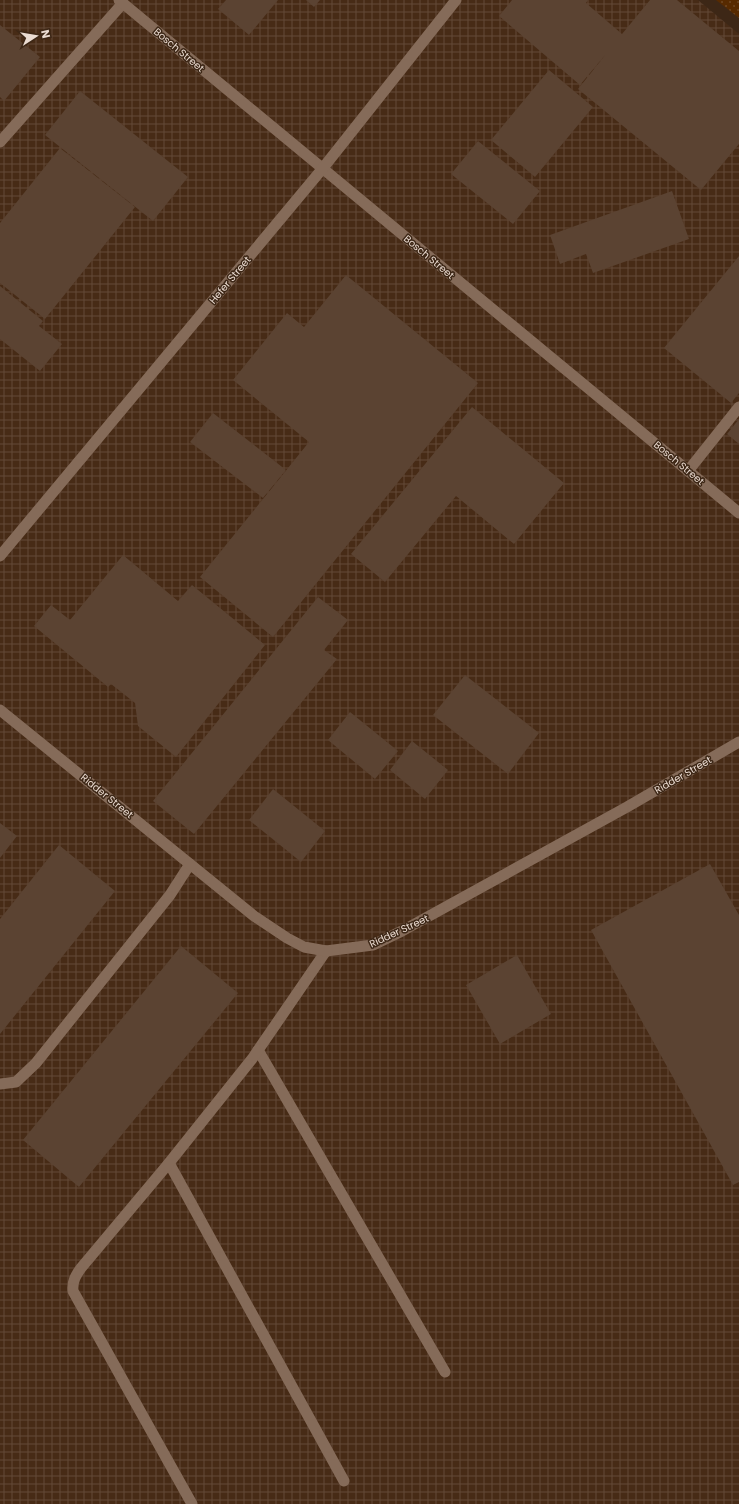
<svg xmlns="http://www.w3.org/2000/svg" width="739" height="1504" font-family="Poppins,sans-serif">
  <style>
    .industrial { fill: url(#industrial-grid) }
    .park { fill: url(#park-dots) }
    .building { fill: #5b4332 }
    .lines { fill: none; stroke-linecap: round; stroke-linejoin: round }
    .service { stroke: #856b59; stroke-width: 11 }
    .minor { stroke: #856b59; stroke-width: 11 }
    .labels { text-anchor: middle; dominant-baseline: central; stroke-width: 3; stroke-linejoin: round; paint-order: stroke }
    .street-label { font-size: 10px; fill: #ebdcd2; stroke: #3d2716 }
  </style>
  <defs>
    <pattern id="industrial-grid" width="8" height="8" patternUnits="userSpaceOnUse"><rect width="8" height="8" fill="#472b16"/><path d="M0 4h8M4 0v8" fill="none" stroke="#624937"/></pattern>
    <pattern id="park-dots" width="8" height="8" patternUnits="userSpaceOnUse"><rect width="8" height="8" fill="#572a00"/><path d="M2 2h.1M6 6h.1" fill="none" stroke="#6f4824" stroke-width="1.8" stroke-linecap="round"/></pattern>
  </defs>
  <rect width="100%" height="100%" fill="#3d2716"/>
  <path class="industrial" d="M0,0h698l41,34v1470h-739z"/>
  <path class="park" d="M716,0h23v18z"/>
  <g class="building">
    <path d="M226,0h52l-29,35 -31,-26z"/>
    <path d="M306,0h14l-6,7z"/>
    <path d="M512,0h76l-2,3 36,31 28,-34h27l62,51v93l-38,46 -123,-101 28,-35 -26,31 -81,-69z"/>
    <path d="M0,25l40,32 -36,44 -4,-4z"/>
    <path d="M549,70l44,37 -58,70 -44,-37z"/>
    <path d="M80,91l108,86 -35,44 -108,-86z"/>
    <path d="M478,141l62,50 -27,33 -62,-50z"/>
    <path d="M60,148l75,59 -90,112 -45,-36v-60z"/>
    <path d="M672,191l17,48 -96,34 -7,-19 -26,10 -10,-29z"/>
    <path d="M739,256v137l-8,10 -67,-55z"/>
    <path d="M346,275l132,108 -205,254 -73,-60 109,-135 -76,-62 54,-67 17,14z"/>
    <path d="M0,286l43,35 -4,5 23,18 -22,27 -40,-32z"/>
    <path d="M472,407l92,76 -50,61 -58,-48 -71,86 -34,-28z"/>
    <path d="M213,413l73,57 -23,28 -73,-56z"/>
    <path d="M739,419v25l-12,-10z"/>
    <path d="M123,555l55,46 14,-16 73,60 -89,112 -38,-31 -3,-23 -24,-19 -3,3 -74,-61 17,-21 19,15z"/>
    <path d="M318,597l30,23 -24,30 13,9 -143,175 -41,-33z"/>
    <path d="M465,675l74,58 -31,41 -75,-59z"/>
    <path d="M350,712l48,39 -23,28 -47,-39z"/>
    <path d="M412,741l36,29 -23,29 -35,-29z"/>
    <path d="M273,789l52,42 -24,31 -52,-42z"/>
    <path d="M0,823l17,13 -17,22z"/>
    <path d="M59,845l56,46 -115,143v-115z"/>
    <path d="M710,864l29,51v267l-6,3 -142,-255z"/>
    <path d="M181,946l57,47 -159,194 -56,-47z"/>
    <path d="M517,955l34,59 -51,30 -34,-59z"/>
  </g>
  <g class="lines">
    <g class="service">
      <path d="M0,142l123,-139"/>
      <path d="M688,471l51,-64"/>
      <path d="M258,1050l187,322"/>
      <path d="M0,1084l16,-2 20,-19 134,-168 20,-31"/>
      <path d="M169,1163l175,318"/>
      <path d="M192,1504l-119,-213c-1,-10 3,-16 8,-23l88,-105 83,-104 74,-108"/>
    </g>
    <g class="minor">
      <path d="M119,0l620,513"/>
      <path d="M0,556l323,-388 133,-168"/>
      <path d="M0,710l254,206 33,22 17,9 22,4 47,-6 29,-14 225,-124 112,-65"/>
    </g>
  </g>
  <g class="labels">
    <g class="street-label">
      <text transform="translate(179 50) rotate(40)">Bosch Street</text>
      <text transform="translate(429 257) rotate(40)">Bosch Street</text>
      <text transform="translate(230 280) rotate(-50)">Hefer Street</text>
      <text transform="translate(679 463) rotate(40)">Bosch Street</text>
      <text transform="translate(683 775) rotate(-30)">Ridder Street</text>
      <text transform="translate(107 796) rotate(39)">Ridder Street</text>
      <text transform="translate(399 931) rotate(-25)">Ridder Street</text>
    </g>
  </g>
  <g transform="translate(36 36) rotate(78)" stroke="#3d2716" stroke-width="3" paint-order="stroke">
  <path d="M0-3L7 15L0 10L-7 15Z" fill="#ebdcd2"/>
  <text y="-6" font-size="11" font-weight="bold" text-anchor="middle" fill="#ebdcd2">N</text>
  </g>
</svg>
